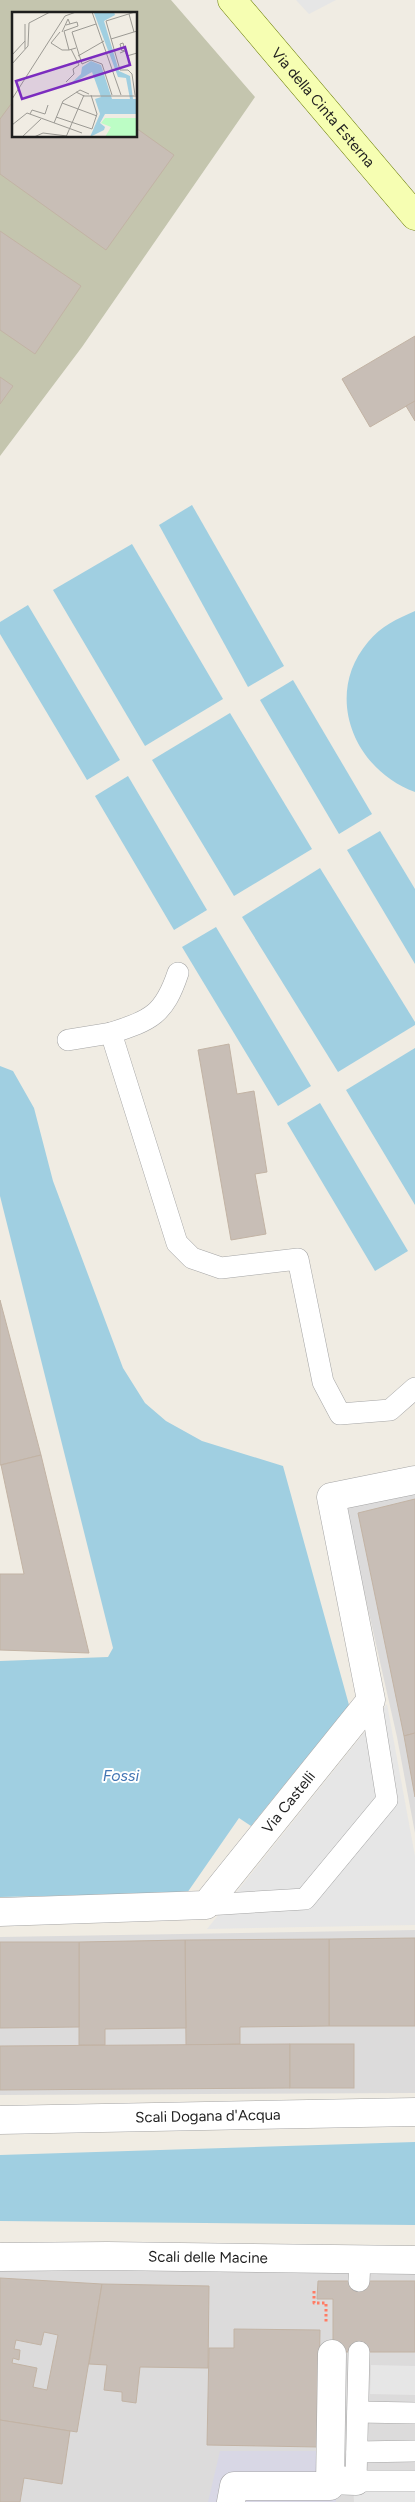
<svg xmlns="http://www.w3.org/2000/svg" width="415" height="2502" font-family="Figtree,sans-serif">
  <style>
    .residential { fill: #dcdbdb }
    .construction { fill: #c4c5ae; fill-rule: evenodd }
    .parking { fill: #e6e6e6 }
    .plaza { fill: #d8d7e5 }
    .water { fill: #a0cfe1 }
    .building { fill: #c8beb6; stroke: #c2b3a4; fill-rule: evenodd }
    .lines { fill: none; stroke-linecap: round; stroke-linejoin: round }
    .service-casing { stroke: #a5a5a5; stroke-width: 22 }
    .pedestrian-casing { stroke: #a5a5a5; stroke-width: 29 }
    .minor-casing { stroke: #a5a5a5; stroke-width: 29 }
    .secondary-casing { stroke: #667900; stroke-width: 29 }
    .path { stroke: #ff7c64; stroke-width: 3; stroke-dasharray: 2.5 2.5; stroke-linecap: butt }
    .service { stroke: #fff; stroke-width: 21 }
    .pedestrian { stroke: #fff; stroke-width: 28 }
    .minor { stroke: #fff; stroke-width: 28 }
    .secondary { stroke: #f6feb2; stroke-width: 28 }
    .labels { text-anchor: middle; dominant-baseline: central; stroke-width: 4; stroke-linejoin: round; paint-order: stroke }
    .street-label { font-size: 15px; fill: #1e1e1e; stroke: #fff }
    .water-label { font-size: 16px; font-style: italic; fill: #4376b4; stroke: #fff }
    .inset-road { fill: none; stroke: #9c9a94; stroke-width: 1 }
    .view { fill: #7b2cbf; fill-opacity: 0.15; stroke: #7b2cbf; stroke-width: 2.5 }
    .inset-edge { fill: none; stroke: #1e1e1e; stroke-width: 2.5 }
  </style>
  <rect width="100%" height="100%" fill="#f0ece3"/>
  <g class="residential">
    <path d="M415,1490v343l-18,-96 -52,-230z"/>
    <path d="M415,1930v163l-415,2v-158z"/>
    <path d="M415,2264v238h-415v-237z"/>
  </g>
  <path class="construction" d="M0,0h171l84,97 -173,250 -82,109zM14,14h122v122h-122z"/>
  <g class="parking">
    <path d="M296,0h40l-27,14z"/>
    <path d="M387,1704l28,152v69l-208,4z"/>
    <path d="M371,2365l44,1v29l-45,-1z"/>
    <path d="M353,2484h62v18h-61z"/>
  </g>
  <path class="plaza" d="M220,2451h100l15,29 1,22h-128z"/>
  <g class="water">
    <path d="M192,505l92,161 -36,21 -89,-162z"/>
    <path d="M132,544l91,155 -78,47 -92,-156z"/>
    <path d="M28,605l92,155 -33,20 -87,-146v-12z"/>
    <path d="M415,611v181c-61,-22 -92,-97 -47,-150 13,-16 29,-23 47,-31z"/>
    <path d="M293,680l79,134 -33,20 -79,-134z"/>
    <path d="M230,713l82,136 -78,47 -82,-136z"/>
    <path d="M128,776l79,134 -33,20 -79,-134z"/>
    <path d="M380,831l35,58v75l-68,-114z"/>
    <path d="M320,868l95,154v3l-77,47 -96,-155z"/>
    <path d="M216,927l95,159 -33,20 -96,-159z"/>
    <path d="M415,1048v157l-69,-115z"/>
    <path d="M0,1066l13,5 21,37 19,73 70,187 22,35 21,18 36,20 81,25 66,239 -98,121 -12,-8 -52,75 -187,4v-236l108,-4 5,-9 -113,-452z"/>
    <path d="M320,1103l88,148 -33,20 -88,-148z"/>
    <path d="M415,2142v83l-415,-4v-66z"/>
  </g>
  <g class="building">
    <path d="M14,100v36h122v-8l38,27 -68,95 -106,-76v-55z"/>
    <path d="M0,231l81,55 -46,68 -35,-24z"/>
    <path d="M415,336v65l-45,26 -28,-48z"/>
    <path d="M0,377l13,9 -13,18z"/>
    <path d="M415,401v20l-9,-15z"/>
    <path d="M229,1044l8,50 17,-3 13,81 -12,2 11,60 -35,6 -33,-190z"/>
    <path d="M0,1300l41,155 -41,10z"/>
    <path d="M41,1455l48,198 -89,-3v-76h24l-23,-109z"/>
    <path d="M415,1499v234l-11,3 -46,-223z"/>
    <path d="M415,1733v64l-11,-61z"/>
    <path d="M415,1938v88h-86v-87z"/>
    <path d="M329,1939v87l-89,1v17l-54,1 -1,-105z"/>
    <path d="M185,1940l1,88 -81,1v16h-26v-103z"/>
    <path d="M0,1942h79v85l-79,1z"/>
    <path d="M290,2044v44l-290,2v-44z"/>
    <rect x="290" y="2044" width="64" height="44"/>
    <path d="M0,2278l102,6 -25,148 -77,-12zM44,2332l14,3 -11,55 -14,-3 4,-19 -25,-5 1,-5 6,2 1,-10 -6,-1 2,-9 25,5z"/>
    <path d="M318,2281h97v71h-82v-53h-16z"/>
    <path d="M102,2284l107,2 -1,82 -68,-1 -4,36 -14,-2v-9l-18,-2 3,-25 -18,-1z"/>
    <path d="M234,2329l86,1 -2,117 -111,-2 2,-97h25z"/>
    <path d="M0,2420l70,11 -8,53 -38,-6 -4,24h-20z"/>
  </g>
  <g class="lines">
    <g class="service-casing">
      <g id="service">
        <path d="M111,1033c40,-13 53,-18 67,-60"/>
        <path d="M68,1040l43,-7 66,210 15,15 29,10 77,-9 25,123 17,32 50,-4 25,-22"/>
        <path d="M206,1905l99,-6 82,-99 -16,-100"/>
        <path d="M359,2281l1,-21"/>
        <path d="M359,2352l-3,129h59"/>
        <path d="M358,2412l57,1"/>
        <path d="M357,2452l58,-1"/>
      </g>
    </g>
    <g class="pedestrian-casing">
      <g id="pedestrian">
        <path d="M330,2480l26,1"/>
        <path d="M231,2502l3,-16h96l2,-132"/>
      </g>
    </g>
    <g class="minor-casing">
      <g id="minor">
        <path id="s1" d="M0,1912l206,-7 165,-205 -40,-203 84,-17"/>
        <path id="s2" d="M0,2120l415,-8"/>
        <path id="s3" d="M0,2257l107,-1 308,4"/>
      </g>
    </g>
    <g class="secondary-casing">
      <g id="secondary">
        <path id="s4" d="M232,0l183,216"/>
      </g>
    </g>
    <path class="path" d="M314,2291v12h12v20"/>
    <use href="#service" class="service"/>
    <use href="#pedestrian" class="pedestrian"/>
    <use href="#minor" class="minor"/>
    <use href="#secondary" class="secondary"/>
  </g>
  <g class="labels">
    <g class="street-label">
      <text stroke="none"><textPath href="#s4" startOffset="141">Via della Cinta Esterna</textPath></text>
      <text stroke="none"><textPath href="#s1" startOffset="338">Via Castelli</textPath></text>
      <text stroke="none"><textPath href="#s2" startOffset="208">Scali Dogana d'Acqua</textPath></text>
      <text stroke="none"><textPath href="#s3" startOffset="208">Scali delle Macine</textPath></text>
    </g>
    <g class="water-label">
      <text x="121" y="1775">Fossi</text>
    </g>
  </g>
  <g transform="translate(12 12)">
    <rect width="125" height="125" fill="#f0ece3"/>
    <path d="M93,106h32v19h-32l6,-10 -10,-4z" fill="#bcfdc5"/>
    <path d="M102,0l1,3 -11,6 15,50 11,5 3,23h4v15h-32l-5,9 5,4 -1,3 -14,7 10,-23 -5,-15 6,-2 -9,-25 -24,14 13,-12 1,-7 9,-6 10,4 11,34h18l-4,-21 -8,-1 -24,-64z" fill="#a0cfe1"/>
    <path class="inset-road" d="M80,0l29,83M123,0l-29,9 14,49h8l4,4 3,21M117,2l5,18M17,11l21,-11M13,12v25M84,12l-24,8 10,32 9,-4 11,4 10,31M54,13l11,-3 1,4 -14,5 5,19 7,-2M48,20l-9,11 11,7h7M50,20l6,-13 2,5M99,27l26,-8M111,31l2,7 -3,1 -2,-7zM108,41l5,-2 2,5 10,-3M0,43l13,-14M66,44l26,-15M0,52l16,-18 1,-23M54,70l8,-8 -1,-5 6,-4 -8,-16M64,80l8,4h53M0,87l53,-83 11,-4M50,91l35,13M18,102l2,-4 13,4 3,-9M44,105l36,12 5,-15 -6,-19M42,111l9,-22 17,-11 9,4M0,113l15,-12 55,20M10,125l19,-18M22,125l9,-4 24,3M54,125l18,-42"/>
    <path class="view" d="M113,35l5,18 -108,34 -6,-18z"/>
    <rect width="125" height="125" class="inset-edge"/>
  </g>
</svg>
